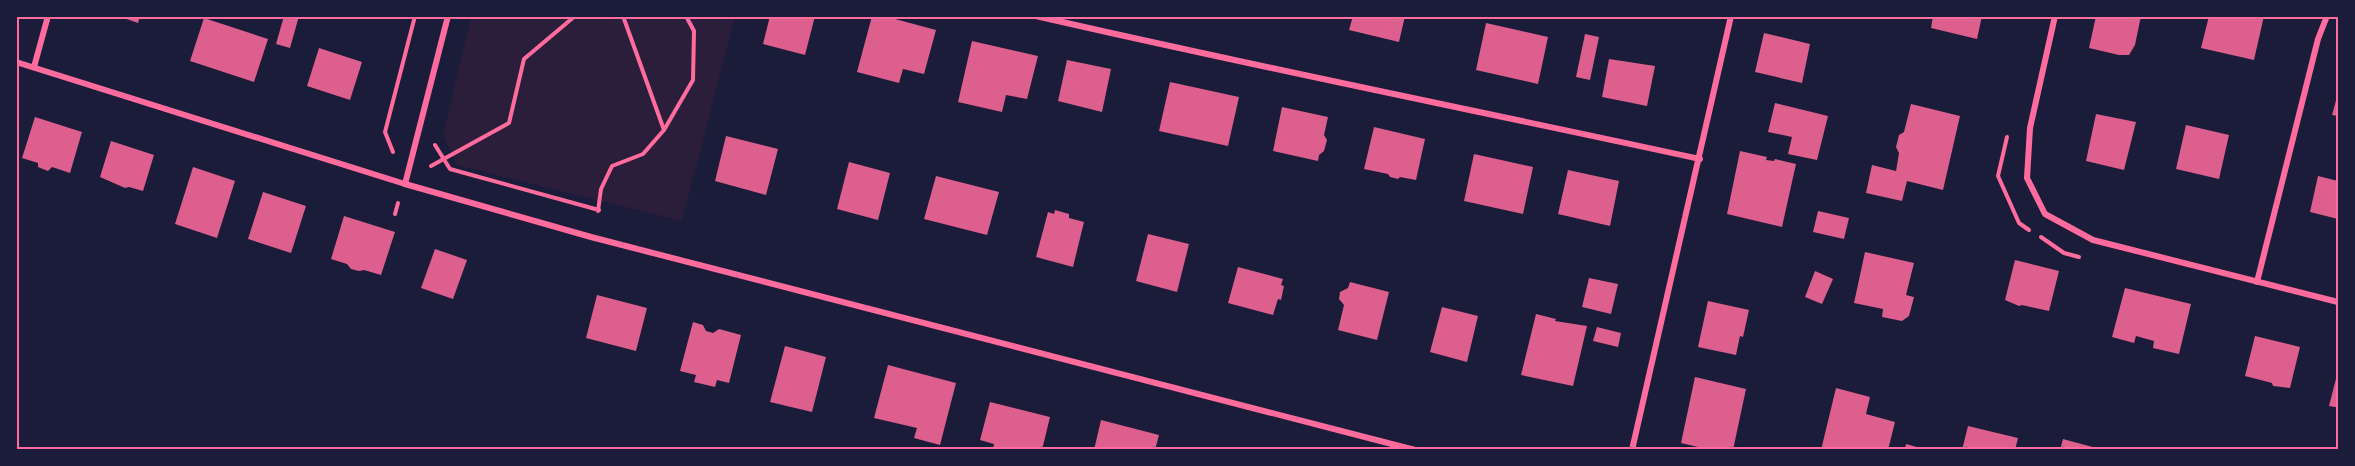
<svg xmlns="http://www.w3.org/2000/svg" width="2355" height="466" font-family="'PT Sans Narrow',sans-serif">
  <style>
    .green { fill: #2a1e3b }
    .building { fill: #dd5f8e }
    .lines { fill: none; stroke-linecap: round; stroke-linejoin: round }
    .path { stroke: #ff6b9d; stroke-width: 4 }
    .minor { stroke: #ff6b9d; stroke-width: 6 }
    .neatline { fill: none; stroke: #ff6b9d; stroke-width: 2 }
  </style>
  <rect width="100%" height="100%" fill="#1b1b3a"/>
  <path class="green" d="M471,17h264l-53,204 -225,-56 -14,-30z"/>
  <g class="building">
    <path d="M118,16h22l-2,7z"/>
    <path d="M284,16h15l-9,32 -14,-4z"/>
    <path d="M770,16h45l-10,39 -42,-11z"/>
    <path d="M872,16h12l52,14 -12,44 -21,-5 -4,14 -42,-11z"/>
    <path d="M1353,16h52l-6,26 -50,-12z"/>
    <path d="M1933,16h49l-5,23 -46,-11z"/>
    <path d="M2096,16h45l-6,29 -6,10h-10l-30,-7z"/>
    <path d="M2209,16h55l-10,44 -53,-12z"/>
    <path d="M204,18l64,21 -14,43 -64,-21z"/>
    <path d="M1486,23l62,14 -10,47 -62,-14z"/>
    <path d="M1764,33l46,11 -8,39 -47,-11z"/>
    <path d="M1585,34l14,3 -9,43 -14,-3z"/>
    <path d="M972,41l66,15 -11,43 -21,-4 -4,17 -44,-10z"/>
    <path d="M319,48l43,14 -12,38 -43,-14z"/>
    <path d="M1609,59l46,7 -8,40 -45,-9z"/>
    <path d="M1067,60l44,9 -9,43 -44,-11z"/>
    <path d="M1170,82l69,15 -11,49 -69,-15z"/>
    <path d="M2338,93v23l-6,-1z"/>
    <path d="M1775,103l53,13 -11,44 -29,-6 4,-17 -24,-5z"/>
    <path d="M1911,104l49,12 -17,74 -36,-9 -5,20 -36,-8 6,-28 24,6 3,-18 -3,-6 3,-12 5,-3z"/>
    <path d="M1282,107l46,10 -4,18 3,5 -3,11 -5,4 -1,6 -45,-10z"/>
    <path d="M2096,114l40,8 -12,48 -38,-9z"/>
    <path d="M35,117l47,15 -12,41 -18,-6 -4,4 -10,-4v-4l-16,-5z"/>
    <path d="M2186,125l43,10 -10,44 -43,-10z"/>
    <path d="M1374,127l51,12 -9,41 -16,-3 -2,2 -8,-2 -2,-3 -24,-5z"/>
    <path d="M726,136l52,13 -12,46 -51,-14z"/>
    <path d="M111,141l43,14 -11,36 -14,-4 -4,1 -25,-11z"/>
    <path d="M1740,151l27,6 -1,3 8,1 1,-2 21,5 -14,63 -55,-13z"/>
    <path d="M1474,154l59,13 -10,47 -59,-13z"/>
    <path d="M849,162l41,11 -12,47 -41,-11z"/>
    <path d="M193,167l42,14 -18,57 -42,-14z"/>
    <path d="M1568,170l51,11 -9,45 -52,-12z"/>
    <path d="M936,176l63,16 -12,43 -63,-16z"/>
    <path d="M2318,176l20,5v38l-28,-7z"/>
    <path d="M263,192l43,14 -15,47 -43,-14z"/>
    <path d="M1055,210l14,4v4l15,4 -11,45 -37,-10 12,-45 6,2z"/>
    <path d="M1818,211l31,7 -5,21 -31,-7z"/>
    <path d="M344,216l51,16 -14,43 -17,-5 -5,1 -8,-2 -4,-5 -16,-5z"/>
    <path d="M1148,234l41,10 -12,48 -41,-11z"/>
    <path d="M435,249l32,11 -14,39 -32,-11z"/>
    <path d="M1865,252l49,11 -8,32 8,2 -5,19 -7,5 -20,-4 1,-8 -29,-6z"/>
    <path d="M2015,260l44,11 -10,40 -27,-6 -3,1 -14,-6z"/>
    <path d="M1238,267l45,12 -2,6 3,1 -3,14 -3,-1 -5,16 -45,-12z"/>
    <path d="M1815,271l18,8 -11,25 -17,-7z"/>
    <path d="M1589,278l29,6 -7,30 -29,-7z"/>
    <path d="M1350,282l39,10 -12,48 -39,-10 6,-25 -5,-6 1,-7 8,-4z"/>
    <path d="M2125,288l66,16 -12,50 -26,-6 1,-7 -18,-5 -2,7 -22,-6z"/>
    <path d="M597,295l50,13 -11,43 -50,-13z"/>
    <path d="M1708,301l41,9 -6,27 -3,-1 -4,19 -38,-8z"/>
    <path d="M1442,307l36,9 -11,46 -37,-10z"/>
    <path d="M1536,314l20,5 -1,2 32,5 -14,60 -52,-11z"/>
    <path d="M693,322l10,3 3,6 7,2 6,-4 22,6 -12,48 -12,-3 -2,7 -21,-5 2,-7 -16,-4z"/>
    <path d="M1597,327l24,6 -3,14 -25,-6z"/>
    <path d="M2255,336l45,11 -10,41 -17,-2 -1,-3 -27,-7z"/>
    <path d="M785,346l41,11 -14,55 -42,-10z"/>
    <path d="M888,365l68,18 -16,62 -26,-7 3,-10 -43,-10z"/>
    <path d="M2338,371v36h-3l-6,-1z"/>
    <path d="M1695,377l51,12 -13,61h-22l-30,-7z"/>
    <path d="M1836,388l34,9 -4,17 29,8 -7,28h-67z"/>
    <path d="M990,402l60,15 -8,33h-49l1,-6 -14,-4z"/>
    <path d="M1101,420l58,15 -4,15h-61z"/>
    <path d="M1968,426l50,12 -3,12h-53z"/>
    <path d="M2063,439l37,10v1h-40z"/>
    <path d="M1906,444l18,5 -1,1h-18z"/>
  </g>
  <g class="lines">
    <g class="path">
      <path d="M623,16l41,114"/>
      <path d="M2007,137l-9,39 21,47 10,7"/>
      <path d="M435,145l15,24 149,41"/>
      <path d="M393,152l-8,-20 30,-116"/>
      <path d="M431,166l78,-43 15,-64 51,-43"/>
      <path d="M598,211l3,-22 11,-23 31,-12 21,-24 29,-50 1,-49 -8,-15"/>
      <path d="M395,214l3,-11"/>
      <path d="M2041,237l23,16 15,4"/>
    </g>
    <g class="minor">
      <path d="M1036,16c221,51 443,95 664,143"/>
      <path d="M2055,16l-25,112 -3,50 18,36 48,26 245,62"/>
      <path d="M16,62l389,122 186,53 824,213"/>
      <path d="M34,67l14,-51"/>
      <path d="M405,184l43,-168"/>
      <path d="M2257,282l61,-243 9,-23"/>
      <path d="M1632,450l99,-434"/>
    </g>
  </g>
  <rect width="2355" height="466" fill="none" stroke="#1b1b3a" stroke-width="36"/>
  <rect x="18" y="18" width="2319" height="430" class="neatline"/>
</svg>
